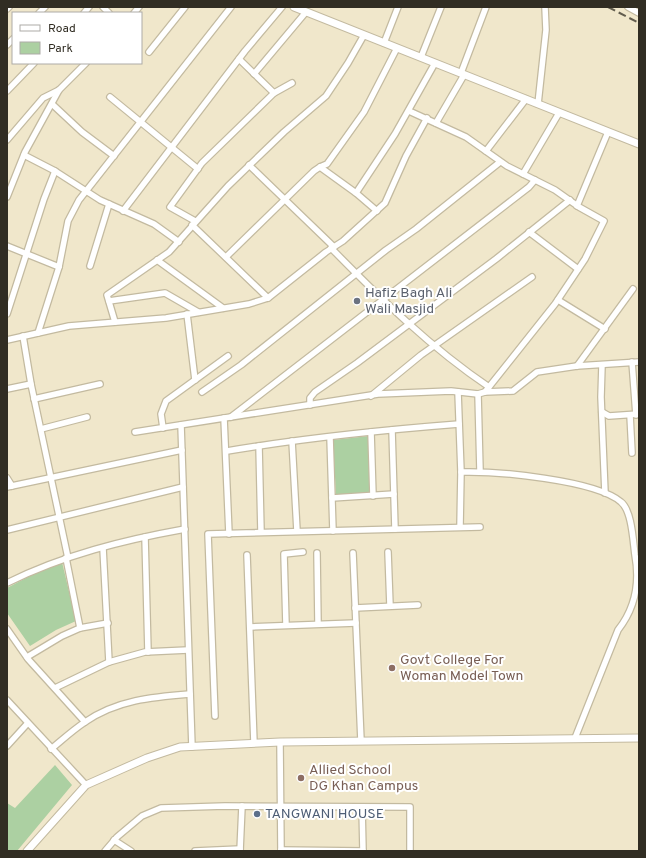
<svg xmlns="http://www.w3.org/2000/svg" width="646" height="858" font-family="Overpass,sans-serif">
  <style>
    .green { fill: #acd0a2 }
    .lines { fill: none; stroke-linecap: round; stroke-linejoin: round }
    .minor-casing { stroke: #c3baa0; stroke-width: 8 }
    .tertiary-casing { stroke: #c3baa0; stroke-width: 9 }
    .minor { stroke: #fff; stroke-width: 5.5 }
    .tertiary { stroke: #fff; stroke-width: 7 }
    .rail { stroke: #625d4e; stroke-width: 2; stroke-dasharray: 8 4; stroke-linecap: butt }
    .worship-dot { fill: #6b7280; stroke: #fff; stroke-width: 1.5 }
    .education-dot { fill: #8d6e63; stroke: #fff; stroke-width: 1.5 }
    .service-dot { fill: #5c6f8a; stroke: #fff; stroke-width: 1.5 }
    .labels { text-anchor: middle; dominant-baseline: central; stroke-width: 4; stroke-linejoin: round; paint-order: stroke }
    .worship-label { font-size: 14px; fill: #5b616d; stroke: #fff; text-anchor: start }
    .education-label { font-size: 14px; fill: #785e54; stroke: #fff; text-anchor: start }
    .service-label { font-size: 14px; fill: #4e5e75; stroke: #fff; text-anchor: start }
  </style>
  <rect width="100%" height="100%" fill="#f0e7cb"/>
  <g class="green">
    <path d="M369,436l1,57 -34,2 -3,-55z"/>
    <path d="M62,562l14,59 -20,9 -26,16 -23,-33v-25l40,-21z"/>
    <path d="M55,765l17,20 -55,66h-10v-48l8,5z"/>
  </g>
  <g class="lines">
    <g class="minor-casing">
      <g id="minor">
        <path d="M103,7l6,6"/>
        <path d="M628,7l11,6"/>
        <path d="M7,9l2,-2"/>
        <path d="M39,13l6,-6"/>
        <path d="M84,13l5,-6"/>
        <path d="M134,13l5,-6"/>
        <path d="M384,43l14,-36"/>
        <path d="M7,45l6,-6"/>
        <path d="M149,52l36,-45"/>
        <path d="M421,57l20,-50"/>
        <path d="M239,59l35,34"/>
        <path d="M461,73l25,-66"/>
        <path d="M254,74l52,-62"/>
        <path d="M7,91l27,-28"/>
        <path d="M110,97l88,72"/>
        <path d="M52,104l30,28 32,24"/>
        <path d="M538,104l8,-74 -1,-23"/>
        <path d="M436,123l28,-48"/>
        <path d="M7,140l36,-42 16,-8 27,-27"/>
        <path d="M486,151l40,-52"/>
        <path d="M24,155l31,16 45,29 54,24 25,18"/>
        <path d="M249,165l85,82"/>
        <path d="M320,167l36,26 21,18"/>
        <path d="M523,174l36,-61"/>
        <path d="M356,193l39,-59 40,-71"/>
        <path d="M7,197l18,-45 34,-62"/>
        <path d="M577,206l31,-74"/>
        <path d="M123,211l122,-160 37,-44"/>
        <path d="M195,221l-25,-14 32,-44 72,-70 18,-10"/>
        <path d="M192,225l76,73"/>
        <path d="M529,232l49,37"/>
        <path d="M7,246l52,21"/>
        <path d="M331,248c49,50 100,100 158,139"/>
        <path d="M226,257l88,-86 6,-4 7,-3 37,-52 33,-64"/>
        <path d="M157,260l66,48"/>
        <path d="M90,266l19,-62"/>
        <path d="M558,300l47,29"/>
        <path d="M109,301l56,-8 33,19"/>
        <path d="M7,314l37,-115 11,-28"/>
        <path d="M187,314l8,66"/>
        <path d="M115,322l-8,-27 62,-43 59,-66 56,-54 42,-36 22,-33 16,-28"/>
        <path d="M38,333l21,-66 9,-46 11,-21 152,-193"/>
        <path d="M23,336l8,48 37,174"/>
        <path d="M7,340l62,-14 97,-8 83,-14 19,-6 58,-46 17,-11 42,-38 21,-47 21,-38"/>
        <path d="M632,362l4,53"/>
        <path d="M602,365l-1,32 4,96"/>
        <path d="M577,366l56,-77"/>
        <path d="M7,389l24,-5"/>
        <path d="M202,392l39,-27 145,-115 30,-21 84,-67"/>
        <path d="M458,392l3,80 -1,55"/>
        <path d="M485,392l28,-1 24,-19 40,-6 62,-4"/>
        <path d="M478,394l2,77"/>
        <path d="M371,396l50,-41 111,-78"/>
        <path d="M34,399l66,-15"/>
        <path d="M310,405v-7l5,-6 42,-29 139,-104 74,-59"/>
        <path d="M602,412l7,4 29,-2"/>
        <path d="M630,415l2,38"/>
        <path d="M231,417l298,-230 6,-7"/>
        <path d="M224,418l5,116"/>
        <path d="M181,425l11,322"/>
        <path d="M163,428l-2,-14 5,-13 62,-45"/>
        <path d="M41,429l46,-12"/>
        <path d="M392,430l3,99"/>
        <path d="M135,432l243,-38 73,-3 27,3 7,-2 70,-88 30,-45 19,-38 -25,-14 -24,-17 -48,-24 -41,-29 -57,-26"/>
        <path d="M371,432l2,64"/>
        <path d="M330,437l3,94"/>
        <path d="M292,441l5,90"/>
        <path d="M259,446l2,86"/>
        <path d="M227,451c77,-13 155,-21 232,-27"/>
        <path d="M461,472c35,-1 135,8 160,30 11,9 12,39 14,53 5,27 1,52 -17,75l-43,108"/>
        <path d="M7,478l5,8"/>
        <path d="M7,487l175,-37"/>
        <path d="M332,498l62,-4"/>
        <path d="M7,530l176,-43"/>
        <path d="M145,537l3,115"/>
        <path d="M103,548l6,114"/>
        <path d="M388,552l2,54"/>
        <path d="M317,553l1,71"/>
        <path d="M353,553l8,188"/>
        <path d="M247,555l7,188"/>
        <path d="M66,558l14,70"/>
        <path d="M7,583c56,-28 117,-43 178,-54"/>
        <path d="M355,608l63,-3"/>
        <path d="M286,625l-2,-71 19,-2"/>
        <path d="M250,627l106,-4"/>
        <path d="M7,629l21,30 57,63"/>
        <path d="M27,657l35,-21 18,-8 28,-5"/>
        <path d="M55,688l54,-26 36,-10 43,-2"/>
        <path d="M7,700l79,85"/>
        <path d="M215,716l-7,-182 272,-7"/>
        <path d="M280,742l1,109"/>
        <path d="M7,746l20,-22"/>
        <path d="M51,749c11,-9 22,-19 34,-27 32,-22 67,-25 105,-28"/>
        <path d="M362,807l1,44"/>
        <path d="M114,840l17,11"/>
        <path d="M281,850l82,1"/>
        <path d="M105,851l12,-14 25,-21 19,-8 64,-2 185,1v44"/>
        <path d="M195,851l45,-2"/>
        <path d="M240,851l2,-45"/>
      </g>
    </g>
    <g class="tertiary-casing">
      <g id="tertiary">
        <path d="M294,7l345,137"/>
        <path d="M27,851l59,-66 61,-27 33,-11 100,-5 359,-4"/>
      </g>
    </g>
    <use href="#minor" class="minor"/>
    <use href="#tertiary" class="tertiary"/>
    <path class="rail" d="M608,7l31,16"/>
  </g>
  <circle class="worship-dot" cx="357" cy="301" r="4"/>
  <g class="education-dot">
    <circle cx="392" cy="668" r="4"/>
    <circle cx="301" cy="778" r="4"/>
  </g>
  <circle class="service-dot" cx="257" cy="814" r="4"/>
  <g class="labels">
    <g class="worship-label">
      <text x="365" y="293">Hafiz Bagh Ali<tspan x="365" dy="16">Wali Masjid</tspan></text>
    </g>
    <g class="education-label">
      <text x="400" y="660">Govt College For<tspan x="400" dy="16">Woman Model Town</tspan></text>
      <text x="309" y="770">Allied School<tspan x="309" dy="16">DG Khan Campus</tspan></text>
    </g>
    <g class="service-label">
      <text x="265" y="814">TANGWANI HOUSE</text>
    </g>
  </g>
  <rect width="646" height="858" fill="none" stroke="#312d23" stroke-width="16"/>
  <rect x="12" y="12" width="130" height="52" fill="#ffffff" stroke="#adaba7"/>
  <rect x="20" y="25" width="20" height="6" fill="#ffffff" stroke="#adaba7"/>
  <text x="48" y="32" font-size="12" fill="#312d23">Road</text>
  <rect x="20" y="42" width="20" height="12" fill="#acd0a2" stroke="#adaba7"/>
  <text x="48" y="52" font-size="12" fill="#312d23">Park</text>
</svg>
